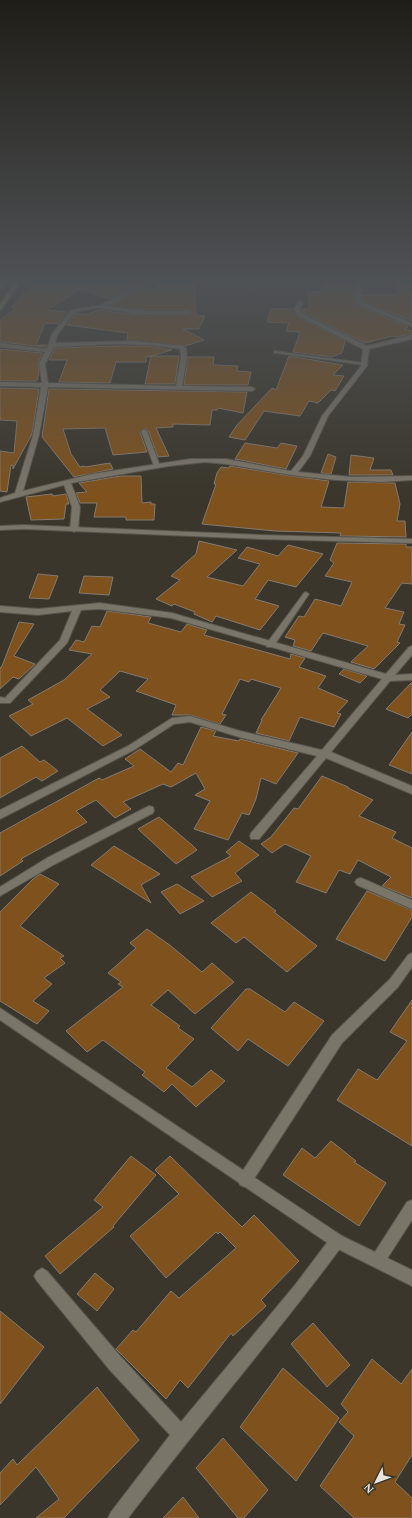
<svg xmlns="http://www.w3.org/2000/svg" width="412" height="1518" font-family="Spectral,serif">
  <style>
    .building { fill: #7f521d; stroke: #847a71 }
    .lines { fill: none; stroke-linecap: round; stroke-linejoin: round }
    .lane-casing { stroke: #59554c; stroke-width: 2 }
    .street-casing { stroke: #59554c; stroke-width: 2 }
    .secondary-casing { stroke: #59554c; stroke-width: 2 }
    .primary-casing { stroke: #59554c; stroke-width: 2 }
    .lane { fill: #7a7569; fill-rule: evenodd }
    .street { fill: #7a7569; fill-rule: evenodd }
    .secondary { fill: #7a7569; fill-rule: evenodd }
    .primary { fill: #a09a57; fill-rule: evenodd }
  </style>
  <rect width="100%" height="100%" fill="#3a362b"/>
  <g class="building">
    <path d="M39,281h83l14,5 -26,13 -29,-10 -34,21 20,2 -9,12 -13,-1 -9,22h11l-1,2 -46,-5v-22l17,-12 -5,-1 17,-19z"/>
    <path d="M163,281l31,4 2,30 9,1 -6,13h-16l21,11 -19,6 -58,-6 1,-7 -61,-8 9,-12 10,2 12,-5 47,6 47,-1v-3l-3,-2h-44l-34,-5 33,-17 8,3z"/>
    <path d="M393,281h18l1,40 -49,-20 -1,-6h36z"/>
    <path d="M322,282h28l4,9v8l3,6 51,22 -4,2 8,2v3l-16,3 -4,-1 -27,7 -63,-31v-3h8l-2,-17h15z"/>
    <path d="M271,309h22l3,7 49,25 -3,12 -10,4 -39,-5 7,-20 -14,-1 3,-8 -22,-1z"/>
    <path d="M117,346h33l22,4 -21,6h28l-4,28h-30l6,-28 -5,1v5h-30l-6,21 -51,-1 8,-22h-18l6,-12z"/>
    <path d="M0,349l43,4 -5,10 1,10 -2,8h-37z"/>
    <path d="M289,356l54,9 -10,10 11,1 -9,15 -4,-1 -13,13 -9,-2 -9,15 -36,-5 -19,29 -16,-3 8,-12 35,-37 4,2z"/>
    <path d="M188,357h26l-1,8 25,1 -1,5 14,1 -3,13h-64z"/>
    <path d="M0,388l39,1 -7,45 -19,35v-4h-2l-4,27 -7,-1v-40l14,2 3,-32 -17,-1z"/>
    <path d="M49,389h8l190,3 -4,21 -25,-5 -1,2h-5l-2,15 -37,-1v3l-17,1 13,28 -11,1 -10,-27 -3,-2 -5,4 7,20 -34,3 -8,-27 -42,1 8,25 9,13 4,-1 1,1 25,-4 3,6 -39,8 -32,-40z"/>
    <path d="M245,443l32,5 4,-5 16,3 -11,23 -51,-10z"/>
    <path d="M328,454l8,3 -5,17 -10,-1z"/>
    <path d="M351,455l23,3 -4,12h21l2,5h-44z"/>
    <path d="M230,466l61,10 38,5 -8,26 23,1 4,-26 47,1 5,21 -3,17h8l1,16 -66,-1 1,-3 -66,-2 -73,-7 14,-40h-2l3,-11 4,-6 8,1z"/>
    <path d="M120,476h21l1,27 9,-1v2h4l-1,16h-28v-3h-32l3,-14h-17l-4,-10 11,-1 -8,-9z"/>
    <path d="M52,494l1,2 13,-2 3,10h-3l-2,15 -33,1 -5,-23z"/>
    <path d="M199,541l38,9 -30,27 36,9 17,-22 -22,-6 9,-11 31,9 10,-11 35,9 -27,33 -28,-7 -13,19 24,7 -19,24 -44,-14 -4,6 -18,-8 1,-2 -21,-8 -2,2 -16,-7 24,-19 -9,-4 25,-22z"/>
    <path d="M337,543l69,1v3h6v37l-10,-1 -17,25 19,4 -5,12 6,1 -8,17 3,1 -26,26 -23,-7 17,-16 -45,-13 -12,18 -18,-5 2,-6 -10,-3 14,-21 5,1 11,-18 26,7 11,-24 -27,-6 9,-13 -4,-3z"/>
    <path d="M38,574l20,2 -9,23 -20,-1z"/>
    <path d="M84,576l29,1 -4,18 -30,-2z"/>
    <path d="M107,611l44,6 -3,6 33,9 6,-8 20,6 -3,5 86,24 1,-5 14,4 -6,9 27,9 -8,12 30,13 -11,12 4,1 -7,13 -34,-10 -11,24 -33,-8 6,-13h-1l20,-32 -30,-9 -2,3 -9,-3 -18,35 4,1 -6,9 -30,-9h-18l4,-10 -40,-14 12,-12 -28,-8 -20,19 10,7 -23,12 35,26 -19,11 -36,-28 -36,18 -22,-20 24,-12 -5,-4 36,-20 28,-26 -23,-4 7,-10 8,2 8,-16 8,1z"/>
    <path d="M19,622l15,2 -20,32 21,8 -16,15 -6,-2 -13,12v-21l2,-2z"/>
    <path d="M344,669l23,7 -7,7 -21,-9z"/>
    <path d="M412,682v32l-4,4 -22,-9z"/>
    <path d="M201,727l15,4 -3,5 26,5 1,-2 58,14 -22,31 -15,-6 -5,21 -7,16 -7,-2 -14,27 -34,-11 16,-28 -15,-6 10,-6 -9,-16 -25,14 -8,-3 -40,18 8,7 -16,9 -19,-18 -20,11 11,11 -66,37 2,2 -23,15v-43l99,-55 3,2 32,-14 -9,-7 15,-10 31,23 7,-9 5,2z"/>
    <path d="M412,732v42l-23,-9z"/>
    <path d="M22,746l18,16 4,-2 14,11 -16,10 -6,-4 -36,21v-40z"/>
    <path d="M322,776l26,11v1l25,12 -14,16 37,16 -4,6 20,10v50l-30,-12 9,-9 -33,-17 -8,14 -11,-4 -13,23 -30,-11 15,-26 -26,-12 -13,9 -11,-9 10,-7 23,-29 4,1z"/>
    <path d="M159,817l33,28 5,5 -21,14 -38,-35z"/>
    <path d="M239,841l20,14 -24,18 7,8 -30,16 -21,-20 40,-21 -5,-4z"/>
    <path d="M114,846l46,28 -19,11 10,18 -60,-38z"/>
    <path d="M40,874l19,10 -39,42 44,30 -4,2 5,5 -21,15 8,6 -19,17 16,10 -12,13 -37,-23v-89l33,-33z"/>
    <path d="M177,884l27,17 -24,13 -19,-22z"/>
    <path d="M367,891l45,19v7l-27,44 -49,-22z"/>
    <path d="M251,892l25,19 -2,1 43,34 -30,26 -43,-35 -8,6 -25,-20z"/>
    <path d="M147,929l24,17 31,26 10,-9 22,19 -39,32 -27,-24 -17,15 29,21 -2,2 16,11 -28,29 26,19 19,-17 14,11 -29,26 -24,-23 -8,8 -22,-17 3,-3 -42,-32 -16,12 -21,-21 57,-44 -5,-3 3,-2 -13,-9 28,-25 -6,-5z"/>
    <path d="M246,989h4l35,23 9,-10 30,19 -36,45 -40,-27 -10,12 -27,-23z"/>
    <path d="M412,1000v146l-75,-46 21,-31 19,11 30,-39 -17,-9z"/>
    <path d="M331,1141l25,20 -2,1 32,21 -27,43 -76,-51 19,-27 13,10z"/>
    <path d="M131,1156l25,19 -43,51 1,1 -54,47 -15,-18 58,-49 -9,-7z"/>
    <path d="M170,1156l72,71 12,-12 45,46 -38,39 5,6 -33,30 -2,-3 -43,55 -8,-8 -14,19 -50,-50 17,-19 3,2 35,-41 8,7 57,-50 -16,-16 -2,2 -2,-2 -50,46 -36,-42 49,-42 -24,-24z"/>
    <path d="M95,1273l19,16 -17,22 -20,-17z"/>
    <path d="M0,1311l44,36 -44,57z"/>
    <path d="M313,1323l37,42 -23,22 -36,-43z"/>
    <path d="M372,1359l29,25 11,-15v86l-17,27 17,16v20h-58l-34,-32 34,-50 -15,-14 9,-10 -7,-8z"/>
    <path d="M283,1368l56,50 -43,63 -56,-54z"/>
    <path d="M97,1387l42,53 -75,78h-28l23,-19 -23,-32 -36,38v-32l13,-14 4,6z"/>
    <path d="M223,1438l45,52 -24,28h-6l-42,-50z"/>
    <path d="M183,1497l16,21h-36z"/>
  </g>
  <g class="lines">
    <g class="lane-casing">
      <g id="lane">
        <path d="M274,351l90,12 2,1 -2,1 -88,-12h-2z"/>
        <path d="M144,429l3,2 13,35 -1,1 -5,-1 -13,-35z"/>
        <path d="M306,592l3,2 -36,53h-6l-1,-2 1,-2 37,-50z"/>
      </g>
    </g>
    <g class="street-casing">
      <g id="street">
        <path d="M149,281h7l-50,25 39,5h44l2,1v2l-46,1 -47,-7 -23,4 -17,22 -3,9 79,-2 49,5 3,2 1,9 -5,29 70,1 3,2 -3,2 -204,-4 -9,48 -16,56 69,-17 98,-15h36l65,12 12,-15 19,-40 39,-50 2,-17 -66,-34 -3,-6 4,-7 2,-1 3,2 -3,6 1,4 66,33 45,-11v4l-43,10 -2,17 -39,50 -18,40 -12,16 54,5 60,-1v4l-30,2 -46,-2 -45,-5 -65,-11 -21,-2 -36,4 -98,17 9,24 -2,23 -4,2 -4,-2 2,-23 -8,-22 -64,17v-4l15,-5 18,-58 8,-48 -41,-1v-4l42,1 -3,-19 6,-12 -45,-5v-4l47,6 5,-15 19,-24 30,-5zM117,344l33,1 30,4 1,8 -5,29 -128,-3 -3,-19 9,-17z"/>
        <path d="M355,281h6v17l1,4 50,21v4l-54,-23 -3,-6z"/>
        <path d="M100,603l72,10 214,61 23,-27 3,-1v9l-17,20 17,-1v6l-22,1 -59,71 81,34v8l-86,-36 -67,81h-8l-1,-3 1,-3 66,-77 -78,-19 -49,-15 -16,2 -40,26 -134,69v-9l128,-64 44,-28 18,-2 50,15 82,19 60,-71 -211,-61 -71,-9 -19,1 -14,33 -57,60h-10v-6l5,1 55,-58 12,-29 -34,4 -38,-3v-6l38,3z"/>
        <path d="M149,806l4,1 1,3 -1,3 -98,51 -55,32v-9l47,-29z"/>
        <path d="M361,878l51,22v9l-55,-24 -2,-3 2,-3z"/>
        <path d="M412,953v14l-14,20 -56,56 -92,142 -5,2 -5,-2 -2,-5 2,-5 92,-140 58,-56 18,-24z"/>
        <path d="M412,1200v20l-29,45 -5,2 -5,-2 -2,-5 2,-5 34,-53z"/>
        <path d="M337,1234l5,2 2,5 -2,5c-69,93 -144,180 -214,272h-20l3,-6 59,-77 -61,-66 -72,-88 -3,-5 3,-5 5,-3 5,3 74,86 60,65 114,-137 37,-49z"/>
      </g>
    </g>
    <g class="secondary-casing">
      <g id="secondary">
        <path d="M24,525l236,10 152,4v4l-152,-4 -236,-10 -24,1v-4z"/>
        <path d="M0,1008l342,228 70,34v16l-80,-40 -332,-226z"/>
      </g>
    </g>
    <g class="primary-casing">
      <g id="primary">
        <path d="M2,281h6l-8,8v-5z"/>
        <path d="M15,281h6l-19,28 -2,1v-6z"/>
      </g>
    </g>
    <use href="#lane" class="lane"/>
    <use href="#street" class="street"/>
    <use href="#secondary" class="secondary"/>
    <use href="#primary" class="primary"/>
  </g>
  <linearGradient id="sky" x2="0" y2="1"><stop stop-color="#201e18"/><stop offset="0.57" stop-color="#4f5255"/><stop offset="1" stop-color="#4f5255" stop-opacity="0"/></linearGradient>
  <rect width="412" height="493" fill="url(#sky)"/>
  <g transform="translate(376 1482) rotate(228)" stroke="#3a362b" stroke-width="3" paint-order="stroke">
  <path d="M0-3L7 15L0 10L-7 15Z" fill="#e8e5df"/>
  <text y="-6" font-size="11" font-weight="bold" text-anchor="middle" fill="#e8e5df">N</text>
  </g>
</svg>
